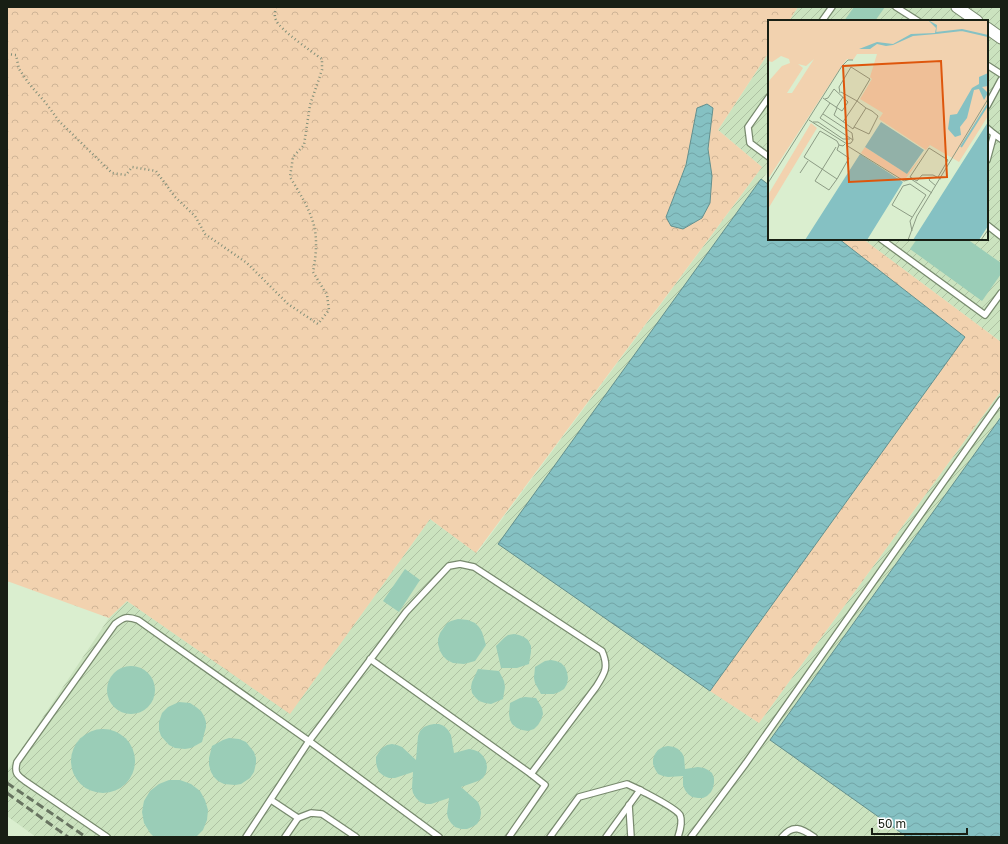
<svg xmlns="http://www.w3.org/2000/svg" width="1008" height="844" font-family="'Golos Text',sans-serif">
  <style>
    .industrial { fill: url(#industrial-furrows) }
    .forest { fill: url(#forest-crowns); fill-rule: evenodd }
    .water { fill: url(#water-waves); stroke: #64908e }
    .building { fill: #9acdb7 }
    .lines { fill: none; stroke-linecap: round; stroke-linejoin: round }
    .lane-casing { stroke: #788a6e; stroke-width: 8 }
    .street-casing { stroke: #788a6e; stroke-width: 13 }
    .path { stroke: #818f79; stroke-width: 2.5; stroke-dasharray: 1 3; stroke-linecap: butt }
    .lane { stroke: #fff; stroke-width: 5.5 }
    .street { stroke: #fff; stroke-width: 11 }
    .rail { stroke: #687461; stroke-width: 3; stroke-dasharray: 8 4; stroke-linecap: butt }
    .inset-river { fill: none; stroke: #85c1c3; stroke-width: 2 }
    .inset-road { fill: none; stroke: #8c9b84; stroke-width: 1 }
    .view { fill: #de560c; fill-opacity: 0.15; stroke: #de560c; stroke-width: 2 }
    .inset-edge { fill: none; stroke: #181f14; stroke-width: 2 }
  </style>
  <defs>
    <pattern id="industrial-furrows" width="10" height="10" patternUnits="userSpaceOnUse"><rect width="10" height="10" fill="#cbe3bf"/><path d="M-1 1l2-2M0 10L10 0M9 11l2-2" fill="none" stroke="#aec2a3"/></pattern>
    <pattern id="forest-crowns" width="20" height="18" patternUnits="userSpaceOnUse"><rect width="20" height="18" fill="#f2d2af"/><path d="M2 6a3 3 0 1 1 6 0M12 15a3 3 0 1 1 6 0" fill="none" stroke="#cfb496"/></pattern>
    <pattern id="water-waves" width="16" height="10" patternUnits="userSpaceOnUse"><rect width="16" height="10" fill="#85c1c3"/><path d="M0 5q4-4 8 0t8 0" fill="none" stroke="#72a5a7"/></pattern>
  </defs>
  <rect width="100%" height="100%" fill="#daeecf"/>
  <g class="industrial">
    <path d="M798,7h203v335l-138,-103h124v-218h-198z"/>
    <path d="M769,52v118l-7,9 7,6v54h70l-128,452 48,32 242,-332v446h-965l-29,-21v-45l102,-153 18,-17 163,112 140,-194 47,34 285,-386 -44,-37z"/>
  </g>
  <g class="forest">
    <path d="M7,7h791l-9,14h-20v31l-51,78 44,37 -286,386 -46,-34 -140,195 -163,-113 -18,17 -102,-37zM710,129l-2,20 4,27 -10,42 -19,11 -12,-3 -5,-9 10,-24 11,-33z"/>
    <path d="M839,239h24l138,103v49l-242,332 -49,-32 255,-354z"/>
  </g>
  <g class="water">
    <path d="M707,104l6,4 -5,41 4,27 -2,27 -8,15 -19,11 -12,-3 -5,-9 20,-52 11,-57z"/>
    <path d="M761,179l8,6v54h70l126,98 -255,354 -212,-147z"/>
    <path d="M1001,417v420h-94l-137,-97z"/>
  </g>
  <g class="building">
    <path d="M854,7h31l-10,14h-31z"/>
    <path d="M917,239h50l34,24v11l-19,27 -72,-52z"/>
    <path d="M405,569l15,11 -21,32 -16,-11z"/>
    <path d="M458,619l10,1 7,3 4,4 3,5 4,13 -11,16 -11,3 -11,-1 -6,-3 -4,-4 -3,-5 -2,-7v-5l2,-6 7,-10 4,-2z"/>
    <path d="M514,634l5,1 5,2 4,3 3,6v6l-2,12 -12,4h-16l-5,-22 8,-8 4,-3z"/>
    <path d="M551,660l5,1 5,2 4,4 2,5 1,6 -1,6 -3,5 -5,3 -5,2h-13l-6,-11 -1,-5 1,-11 10,-6z"/>
    <circle cx="131" cy="690" r="24"/>
    <path d="M478,669l21,2 5,10 1,6 -2,12 -12,5 -6,-1 -6,-2 -4,-4 -3,-4 -1,-6 1,-5z"/>
    <path d="M525,697l11,1 6,10 1,6 -2,6 -3,5 -4,4 -6,2 -6,-1 -5,-2 -5,-4 -2,-4 -1,-6 1,-11 10,-5z"/>
    <path d="M179,702l11,1 6,4 5,4 3,5 2,6v5l-4,15 -11,6 -6,1 -10,-1 -6,-3 -8,-9 -2,-6v-8l3,-9 6,-6z"/>
    <path d="M434,724h5l5,2 4,4 3,5 3,18 15,-4 5,1 5,2 4,4 3,5 1,6 -1,6 -3,5 -5,3 -17,6 17,15 2,5 1,6 -1,6 -3,5 -5,3 -5,2h-6l-6,-2 -4,-4 -3,-5 -1,-5 2,-15 -18,6h-5l-6,-2 -4,-4 -3,-5 -1,-5 1,-16 -18,6h-6l-5,-2 -5,-4 -2,-5 -1,-5v-5l3,-5 3,-4 5,-3 5,-1 5,1 5,2 14,13 2,-24 2,-5 4,-4 5,-2z"/>
    <circle cx="103" cy="761" r="32"/>
    <path d="M229,738l10,1 7,3 8,10 2,6v5l-2,9 -4,6 -9,6 -6,1 -11,-1 -6,-3 -4,-4 -3,-5 -2,-7v-7l3,-12 11,-6z"/>
    <path d="M668,746l6,1 4,2 4,4 2,4 1,12 13,-2 6,1 4,2 4,3 2,5v5l-1,5 -2,4 -4,4 -4,2h-5l-6,-1 -4,-3 -3,-4 -2,-5v-9l-15,1 -5,-1 -5,-2 -3,-5 -2,-5v-5l2,-5 3,-4 5,-3z"/>
    <path d="M169,780h11l11,4 9,7 5,9 3,10 -1,10 -4,10 -7,7h-42l-4,-4 -6,-10 -2,-11 2,-11 6,-10 9,-7z"/>
  </g>
  <g class="lines">
    <g class="lane-casing">
      <g id="lane">
        <path d="M896,7l22,14"/>
        <path d="M822,21l10,-14"/>
        <path d="M987,65l14,9"/>
        <path d="M769,97l-21,30 2,16 19,14"/>
        <path d="M987,106l14,-26"/>
        <path d="M987,128l7,6 -7,26"/>
        <path d="M994,134l7,5"/>
        <path d="M987,225l14,11"/>
        <path d="M881,239l104,76 16,-22"/>
        <path d="M370,659l161,115 65,-87c9,-14 13,-20 6,-36l-128,-84 -14,-3 -11,2 -43,46 -97,129 130,96"/>
        <path d="M271,800l27,18"/>
        <path d="M629,805l2,32"/>
        <path d="M107,837l-82,-56c-8,-6 -11,-8 -8,-19l98,-138c9,-7 12,-8 23,-4l171,121 -63,96"/>
        <path d="M285,837l13,-19 13,-5 11,1 34,23"/>
        <path d="M509,837l36,-52 -14,-11"/>
        <path d="M550,837l29,-40 48,-13 13,6"/>
        <path d="M606,837l34,-47c9,5 36,18 40,25 3,7 0,16 -2,22"/>
        <path d="M691,837l55,-74 255,-363"/>
        <path d="M782,837c11,-13 19,-9 32,0"/>
      </g>
    </g>
    <g class="street-casing">
      <g id="street">
        <path d="M957,7l20,14"/>
        <path d="M987,28l14,10"/>
      </g>
    </g>
    <path class="path" d="M7,54l9,1 3,14 11,16 15,17 14,19 53,52 14,2 6,-8 24,4 19,26 20,19 10,18 42,29 41,41 30,20 11,-14 -2,-15 -14,-23c3,-16 5,-34 0,-50 -5,-16 -14,-30 -23,-45l3,-20 11,-12 6,-40 12,-35v-11c-10,-7 -43,-30 -46,-39 -2,-4 -1,-9 0,-13"/>
    <use href="#lane" class="lane"/>
    <use href="#street" class="street"/>
    <g class="rail">
      <path d="M7,783l79,54"/>
      <path d="M7,793l61,44"/>
    </g>
  </g>
  <g transform="translate(768 20)">
    <rect width="220" height="220" fill="#daeecf"/>
    <path d="M0,0h220v96l-29,46 -29,-17 -4,5 -47,-31 4,-6 -23,-14 12,-20 -2,-2 7,-23h-20l-4,6 -6,-1 -6,8 -73,112v-97l14,-16 8,-3 -1,-4 -8,-3 -9,6 -4,-1zM46,39l-22,34h-5l16,-25 -5,-4 8,2zM43,103l6,5 -49,81v-14zM97,127l42,27 19,-23 -22,30 -43,-28z" fill="#f2d2af" fill-rule="evenodd"/>
    <path d="M160,0l9,5 -1,9 -23,2 -20,9 -7,1 -9,-2 -7,5h-11l18,-7 16,2 18,-10 24,-1 1,-5zM220,53v13l-6,1 6,6 -4,7 -5,-11 -5,1 -7,28 -7,9 1,8 -6,2 -7,-8 2,-14 7,-1 15,-26 7,-4v-7zM113,102l43,28 -17,24 -42,-27zM220,102v104l-9,14h-66zM92,134l43,28 -36,58h-62z" fill="#85c1c3"/>
    <path class="inset-river" d="M168,13l26,-3 26,6M193,127l27,-43"/>
    <path class="inset-road" d="M72,73l-1,-6 12,-20 19,12 -13,22 -16,-9M57,79l3,-1 6,-9 14,13 -6,9 -12,-8M68,88l7,-11M69,88l-3,7 19,14 1,-2M55,94l29,19 1,7M41,100l38,24 4,-1 2,-3 -33,-22 10,-15 -7,-5M45,102h5l25,17h7M75,102l14,-21 9,7 6,3 6,5 -9,18 -15,-7 12,-19M71,125l-2,5 12,8 -12,21 -33,-22 16,-26 17,10 2,4 4,1 2,-2M78,125l58,36 7,-2 21,14M68,127l-21,34 14,9 8,-11M32,153l8,-12M163,157l-2,3 7,6M170,157l10,-17 -19,-12 -19,29 7,4 5,-6h11l8,4M0,163l74,-117 6,-6h5M144,211l-2,-10 16,-26 -16,-11 -7,2 -11,19 20,12M140,220l9,-24 71,-117M213,220l7,-10"/>
    <path class="view" d="M173,41l6,116 -98,5 -6,-116z"/>
    <rect width="220" height="220" class="inset-edge"/>
  </g>
  <rect width="1008" height="844" fill="none" stroke="#181f14" stroke-width="16"/>
  <path d="M872 828v6h95v-6" fill="none" stroke="#181f14" stroke-width="2"/>
  <text x="878" y="828" font-size="12" fill="#181f14" stroke="#ffffff" stroke-width="3" paint-order="stroke">50 m</text>
</svg>
